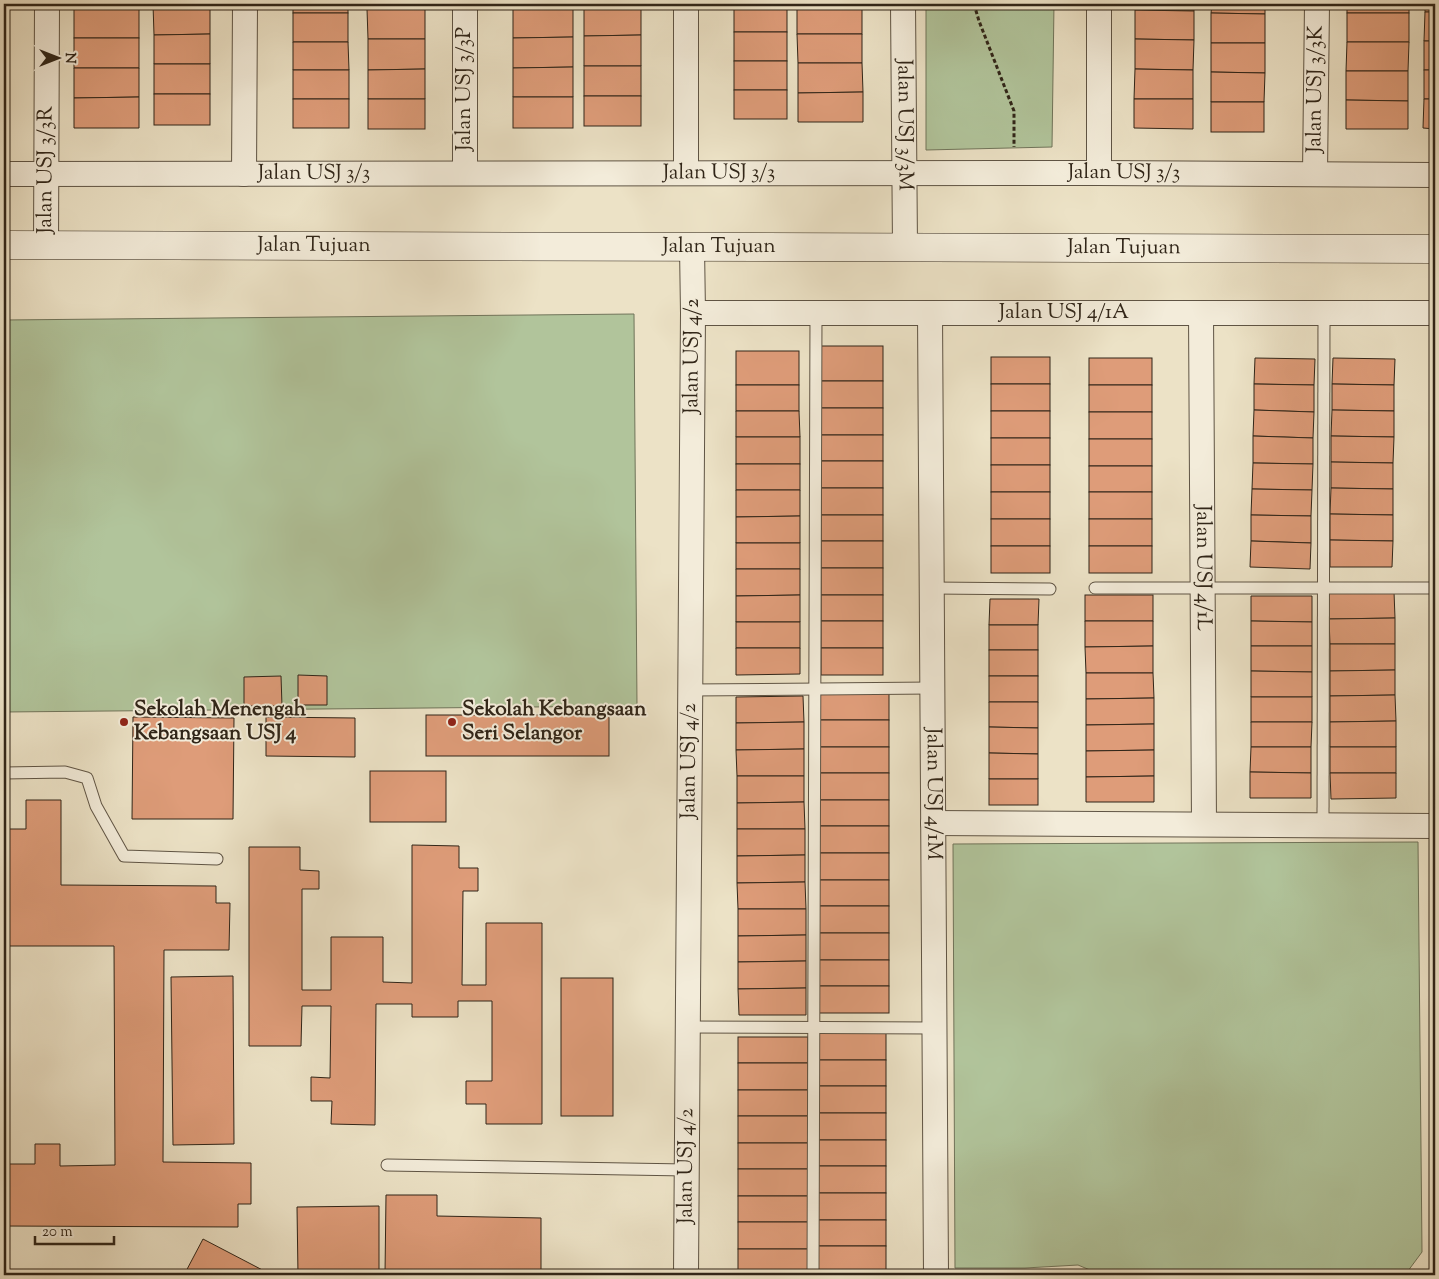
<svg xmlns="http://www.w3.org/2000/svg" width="1439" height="1279" font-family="'Sorts Mill Goudy',serif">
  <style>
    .green { fill: #b1c49b; stroke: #70745a }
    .building { fill: #de9c79; stroke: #302518 }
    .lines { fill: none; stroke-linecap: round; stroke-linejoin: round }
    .lane-casing { stroke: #5f5444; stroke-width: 13 }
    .street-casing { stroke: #5f5444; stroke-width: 26 }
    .secondary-casing { stroke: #302518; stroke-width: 29 }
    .path { stroke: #302518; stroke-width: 3; stroke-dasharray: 4 2.5; stroke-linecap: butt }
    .lane { stroke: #f3ecda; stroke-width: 11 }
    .street { stroke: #f3ecda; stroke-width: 24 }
    .secondary { stroke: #f3ecda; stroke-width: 28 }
    .poi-dot { fill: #8f2418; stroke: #f3ecda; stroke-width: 2 }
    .labels { text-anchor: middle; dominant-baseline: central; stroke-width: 4; stroke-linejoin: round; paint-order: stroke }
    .street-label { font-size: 21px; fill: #302518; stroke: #f3ecda }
    .poi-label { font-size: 21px; font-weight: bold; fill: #302518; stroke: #f3ecda; text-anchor: start }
  </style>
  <rect width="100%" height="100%" fill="#ece2c6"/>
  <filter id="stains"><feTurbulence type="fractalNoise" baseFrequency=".004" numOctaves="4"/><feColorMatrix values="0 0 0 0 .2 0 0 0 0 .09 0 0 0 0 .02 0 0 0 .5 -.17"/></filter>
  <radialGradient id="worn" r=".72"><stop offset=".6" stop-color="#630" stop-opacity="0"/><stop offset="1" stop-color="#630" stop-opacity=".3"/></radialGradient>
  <g class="green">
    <path d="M926,4h128l-2,143 -126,3z"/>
    <path d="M634,314l3,392 -633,6v-392z"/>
    <path d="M1418,842l4,410 -17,23h-303l-24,-10 -53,3h-70l-2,-424z"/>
  </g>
  <g class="building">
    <rect x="74" y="4" width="65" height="4"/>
    <path d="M153,4h57v30l-56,1z"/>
    <rect x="293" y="4" width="55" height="9"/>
    <rect x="367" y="4" width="58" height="5"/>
    <rect x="513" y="4" width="60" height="4"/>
    <rect x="584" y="4" width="57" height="2"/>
    <rect x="734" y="4" width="53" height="28"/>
    <rect x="797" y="4" width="65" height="1"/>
    <path d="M1135,4h59v7l-59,-1z"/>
    <path d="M1212,4h53v10l-54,-1z"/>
    <rect x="1347" y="4" width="62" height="9"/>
    <rect x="1425" y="4" width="10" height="8"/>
    <rect x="797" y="5" width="65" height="29"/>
    <path d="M584,6h57v29l-57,1z"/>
    <rect x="74" y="8" width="65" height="30"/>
    <path d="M513,8h60v29l-60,1z"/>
    <path d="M367,9h58v30h-57z"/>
    <path d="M1135,10l59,1v29l-59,-1z"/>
    <path d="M1425,12h10v29h-11z"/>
    <rect x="293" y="13" width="55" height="29"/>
    <path d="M1211,13l54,1v29h-54z"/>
    <rect x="1347" y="13" width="62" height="29"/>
    <rect x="734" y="32" width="53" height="29"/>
    <path d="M210,34v30h-56v-29z"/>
    <path d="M797,34h65v29h-64z"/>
    <path d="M641,35v31h-57v-30z"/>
    <path d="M573,37v30l-60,1v-30z"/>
    <rect x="74" y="38" width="65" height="30"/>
    <path d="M368,39h57v30l-57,1z"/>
    <path d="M1135,39l59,1 -1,30 -58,-1z"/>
    <rect x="1424" y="41" width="11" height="29"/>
    <path d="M293,42h55l1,28h-56z"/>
    <path d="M1347,42h62l-1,29h-62z"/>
    <path d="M1211,43h54v30l-54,-1z"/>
    <rect x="734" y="61" width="53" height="29"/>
    <path d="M798,63h64l1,29 -65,1z"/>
    <rect x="154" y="64" width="56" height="30"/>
    <rect x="584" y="66" width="57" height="30"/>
    <path d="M573,67v30h-60v-29z"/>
    <path d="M74,68h65v29l-65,1z"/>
    <path d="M425,69v30h-57v-29z"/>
    <path d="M1135,69l58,1v29h-59z"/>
    <rect x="293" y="70" width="56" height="29"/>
    <rect x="1424" y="70" width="11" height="29"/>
    <path d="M1346,71h62v30l-62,-1z"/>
    <path d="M1211,72l54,1 -1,29h-53z"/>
    <rect x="734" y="90" width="53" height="29"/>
    <path d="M863,92v30h-65v-29z"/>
    <rect x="154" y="94" width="56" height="31"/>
    <rect x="584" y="96" width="57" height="30"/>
    <path d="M139,97v31h-65v-30z"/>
    <rect x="513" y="97" width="60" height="31"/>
    <rect x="293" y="99" width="56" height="29"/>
    <rect x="368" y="99" width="57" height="30"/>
    <path d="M1134,99h59v30l-59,-1z"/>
    <path d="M1424,99h11v30l-12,-1z"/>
    <path d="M1346,100l62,1v28h-62z"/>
    <rect x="1211" y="102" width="53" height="30"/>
    <rect x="821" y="346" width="62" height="35"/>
    <rect x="736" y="351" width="63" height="34"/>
    <rect x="991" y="357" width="59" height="27"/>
    <rect x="1089" y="358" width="63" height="27"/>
    <path d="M1255,358l60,1 -1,26 -60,-1z"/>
    <path d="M1333,358l62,1 -1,26 -62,-1z"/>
    <rect x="821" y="381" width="62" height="27"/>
    <rect x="991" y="384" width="59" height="27"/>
    <path d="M1254,384l60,1v27l-60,-2z"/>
    <path d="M1332,384l62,1v26l-62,-1z"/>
    <rect x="736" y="385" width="63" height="26"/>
    <rect x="1089" y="385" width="63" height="27"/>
    <rect x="821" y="408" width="62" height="27"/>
    <path d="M1254,410l60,2 -1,26 -60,-2z"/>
    <path d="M1332,410l62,1v26l-63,-1z"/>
    <path d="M736,411h63l1,26h-64z"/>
    <rect x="991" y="411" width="59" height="27"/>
    <rect x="1089" y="412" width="63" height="27"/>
    <rect x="821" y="435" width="62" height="26"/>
    <path d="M1253,436l60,2v26l-60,-1z"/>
    <path d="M1331,436l63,1 -1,26 -62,-1z"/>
    <rect x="736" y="437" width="64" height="27"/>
    <rect x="991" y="438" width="59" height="27"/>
    <rect x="1089" y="439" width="63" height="27"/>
    <rect x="821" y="461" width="62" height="27"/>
    <path d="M1331,462l62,1v26l-62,-1z"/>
    <path d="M1253,463l60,1 -1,26 -60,-1z"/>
    <rect x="736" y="464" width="64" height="26"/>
    <rect x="991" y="465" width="59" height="27"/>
    <rect x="1089" y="466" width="63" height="26"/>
    <rect x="821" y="488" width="62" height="27"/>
    <path d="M1331,488l62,1v26l-63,-1z"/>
    <path d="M1252,489l60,1 -1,26 -60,-1z"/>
    <path d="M736,490h64v26l-64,1z"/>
    <rect x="991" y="492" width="59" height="27"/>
    <rect x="1089" y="492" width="63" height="27"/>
    <path d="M1330,514l63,1v26l-63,-1z"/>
    <rect x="821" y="515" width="62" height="26"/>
    <path d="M1251,515l60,1v27l-60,-2z"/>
    <path d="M800,516v27h-64v-26z"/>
    <rect x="991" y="519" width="59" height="27"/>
    <rect x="1089" y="519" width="63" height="27"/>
    <path d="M1330,540l63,1 -1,26h-62z"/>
    <rect x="821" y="541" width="62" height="27"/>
    <path d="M1251,541l60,2 -1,26 -60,-2z"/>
    <rect x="736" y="543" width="64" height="26"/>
    <rect x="991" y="546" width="59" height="27"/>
    <rect x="1089" y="546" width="63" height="27"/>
    <rect x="821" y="568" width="62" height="27"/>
    <path d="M736,569h64v26l-64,1z"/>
    <path d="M1394,592l1,26 -66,1v-26z"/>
    <path d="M800,595v27h-64v-26z"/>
    <rect x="821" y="595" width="62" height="26"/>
    <rect x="1085" y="595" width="68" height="26"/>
    <path d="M1251,596h61v26l-61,-1z"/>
    <path d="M990,599h49l-1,26h-49z"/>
    <path d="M1395,618v26h-65l-1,-25z"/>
    <rect x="821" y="621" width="62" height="27"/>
    <path d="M1085,621h68v25l-68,1z"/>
    <path d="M1251,621l61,1v24h-61z"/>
    <rect x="736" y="622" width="64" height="26"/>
    <rect x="989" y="625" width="49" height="25"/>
    <path d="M1330,644h65v26l-65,1z"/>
    <path d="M1153,646v27h-67l-1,-26z"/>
    <path d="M1251,646h61v26l-61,-1z"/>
    <path d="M736,648h64v26l-64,1z"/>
    <rect x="821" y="648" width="62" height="27"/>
    <rect x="989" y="650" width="49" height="26"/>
    <path d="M1395,670v25l-65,1v-25z"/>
    <path d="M1251,671l61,1v25h-61z"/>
    <path d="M1086,673h67l1,25 -68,1z"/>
    <path d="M298,675l29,1v29h-29z"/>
    <path d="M281,676l1,30h-38v-29z"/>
    <rect x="989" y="676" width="49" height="26"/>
    <rect x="817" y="693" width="72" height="27"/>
    <path d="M1395,695l1,26 -66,1v-26z"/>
    <path d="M803,696l1,26 -68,1v-26z"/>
    <rect x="1251" y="697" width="61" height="25"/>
    <path d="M1154,698v26l-68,1v-26z"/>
    <path d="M989,702h49v26l-49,-1z"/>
    <rect x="426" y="715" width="183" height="41"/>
    <path d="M133,717l101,1 -1,101h-101z"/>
    <path d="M266,717l89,1v39l-89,-1z"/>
    <rect x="817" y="720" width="72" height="27"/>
    <path d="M1396,721v26h-66v-25z"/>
    <path d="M804,722v27l-68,1v-27z"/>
    <path d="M1251,722h61l-1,25h-60z"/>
    <path d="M1154,724v26l-68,1v-26z"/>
    <path d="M989,727l49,1v26l-49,-1z"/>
    <rect x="817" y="747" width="72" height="26"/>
    <path d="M1251,747h60v26l-61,-1z"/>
    <rect x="1330" y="747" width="66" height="26"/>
    <path d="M804,749v27h-67l-1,-26z"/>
    <path d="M1154,750v26l-68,1v-26z"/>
    <path d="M989,753l49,1v25h-49z"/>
    <rect x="370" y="771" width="76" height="51"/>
    <path d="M1250,772l61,1v25h-61z"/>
    <rect x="817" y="773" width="72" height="27"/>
    <path d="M1330,773h66v25l-65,1z"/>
    <path d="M737,776h67v26l-67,1z"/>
    <path d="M1154,776v26h-68v-25z"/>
    <rect x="989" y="779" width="49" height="26"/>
    <path d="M26,800h35v85l155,1v17h14l-1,47h-65l-1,212 88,1v41h-13v23l-234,-1v-62h31v-20h25v22l55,-1 -1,-219h-110v-117h22z"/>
    <rect x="817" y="800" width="72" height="26"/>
    <path d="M804,802l1,27h-68v-26z"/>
    <rect x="817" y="826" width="72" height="27"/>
    <path d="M737,829h68v26l-68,1z"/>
    <path d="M412,845l47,1v22h19v23h-15l-1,94h24v-62h56v201h-56v-20h-20v-23h26v-80h-34v16h-46v-13h-36l-1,121 -44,-1 1,-23h-21v-24l19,1 1,-72h-29l-1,40h-52v-199h51v23l19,1v18h-17v101h29v-53h52v45l29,1z"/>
    <rect x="817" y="853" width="72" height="27"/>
    <path d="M805,855v27l-68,1v-27z"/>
    <rect x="817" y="880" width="72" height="26"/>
    <path d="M805,882l1,27h-68l-1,-26z"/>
    <rect x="817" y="906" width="72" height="27"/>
    <path d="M738,909h68v26l-68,1z"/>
    <rect x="817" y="933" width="72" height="27"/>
    <path d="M806,935v26l-68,1v-26z"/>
    <rect x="817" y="960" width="72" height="26"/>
    <path d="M806,961v27l-68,1v-27z"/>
    <path d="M233,976l1,168 -61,1 -2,-168z"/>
    <rect x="561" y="978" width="52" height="138"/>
    <rect x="817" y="986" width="72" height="27"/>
    <path d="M806,988v27h-67l-1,-26z"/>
    <rect x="818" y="1033" width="68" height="27"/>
    <rect x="738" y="1037" width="70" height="26"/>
    <rect x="818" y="1060" width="68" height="26"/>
    <rect x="738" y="1063" width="70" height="27"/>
    <rect x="818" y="1086" width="68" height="27"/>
    <rect x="738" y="1090" width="70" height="26"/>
    <rect x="818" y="1113" width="68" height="27"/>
    <rect x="738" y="1116" width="70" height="27"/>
    <rect x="818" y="1140" width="68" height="26"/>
    <rect x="738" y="1143" width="70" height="26"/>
    <rect x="818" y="1166" width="68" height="27"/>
    <rect x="738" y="1169" width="70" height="27"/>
    <rect x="818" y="1193" width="68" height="27"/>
    <path d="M386,1195h51v21l104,2v54l-106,-1v4h-50z"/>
    <rect x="738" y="1196" width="70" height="26"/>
    <path d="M379,1206v69h-81l-1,-68z"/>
    <rect x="818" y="1220" width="68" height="26"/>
    <rect x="738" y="1222" width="70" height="27"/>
    <path d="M203,1239l69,36h-88z"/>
    <rect x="818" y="1246" width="68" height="27"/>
    <rect x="738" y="1249" width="70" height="26"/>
    <rect x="818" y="1273" width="68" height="2"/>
  </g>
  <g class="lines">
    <g class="lane-casing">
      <g id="lane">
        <path d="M932,588l118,1"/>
        <path d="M1095,588h340"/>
        <path d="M690,690l242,-2"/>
        <path d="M4,773l61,-1 22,6 9,28 28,50 93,3"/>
        <path d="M1323,825l1,-512"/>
        <path d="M687,1027l247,1"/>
        <path d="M387,1165l299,5"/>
        <path d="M813,1275l3,-962"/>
      </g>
    </g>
    <g class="street-casing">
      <g id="street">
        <path d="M465,4v169"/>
        <path id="s1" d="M903,4l2,243"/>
        <path d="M1099,4v169"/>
        <path d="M686,173v-169"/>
        <path id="s2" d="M4,174l1095,-1 336,2"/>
        <path d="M244,174l1,-170"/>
        <path id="s3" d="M1315,174l2,-170"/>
        <path id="s4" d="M46,245l1,-241"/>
        <path id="s5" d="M693,313h742"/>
        <path id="s6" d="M930,313l6,962"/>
        <path id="s7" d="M1201,313l3,511"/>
        <path d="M933,823l502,3"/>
        <path id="s8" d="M686,1275l7,-962 -1,-66"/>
      </g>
    </g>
    <g class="secondary-casing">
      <g id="secondary">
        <path id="s9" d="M4,245l1431,4"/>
      </g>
    </g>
    <path class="path" d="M974,4l5,17 35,90v36"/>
    <use href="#lane" class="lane"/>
    <use href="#street" class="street"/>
    <use href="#secondary" class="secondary"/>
  </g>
  <g class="poi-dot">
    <circle cx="124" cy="722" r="5"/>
    <circle cx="452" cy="722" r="5"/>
  </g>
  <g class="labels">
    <g class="street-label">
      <text transform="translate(465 89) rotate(-90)">Jalan USJ 3/3P</text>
      <text stroke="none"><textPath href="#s3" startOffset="85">Jalan USJ 3/3K</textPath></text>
      <text stroke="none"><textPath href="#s1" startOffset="121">Jalan USJ 3/3M</textPath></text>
      <text stroke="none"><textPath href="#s4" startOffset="75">Jalan USJ 3/3R</textPath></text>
      <text stroke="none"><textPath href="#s2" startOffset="715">Jalan USJ 3/3</textPath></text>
      <text stroke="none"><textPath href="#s2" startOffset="1120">Jalan USJ 3/3</textPath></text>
      <text stroke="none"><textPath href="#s2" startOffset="310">Jalan USJ 3/3</textPath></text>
      <text stroke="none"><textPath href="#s9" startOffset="310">Jalan Tujuan</textPath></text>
      <text stroke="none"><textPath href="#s9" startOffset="715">Jalan Tujuan</textPath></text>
      <text stroke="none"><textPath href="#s9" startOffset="1120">Jalan Tujuan</textPath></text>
      <text stroke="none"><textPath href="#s5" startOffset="371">Jalan USJ 4/1A</textPath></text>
      <text stroke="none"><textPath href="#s8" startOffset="919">Jalan USJ 4/2</textPath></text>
      <text stroke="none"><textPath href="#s7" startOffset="255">Jalan USJ 4/1L</textPath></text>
      <text stroke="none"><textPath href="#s8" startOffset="514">Jalan USJ 4/2</textPath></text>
      <text stroke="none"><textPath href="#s6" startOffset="481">Jalan USJ 4/1M</textPath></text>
      <text stroke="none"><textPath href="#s8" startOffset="109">Jalan USJ 4/2</textPath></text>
    </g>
    <g class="poi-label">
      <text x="134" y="710">Sekolah Menengah<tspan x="134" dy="24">Kebangsaan USJ 4</tspan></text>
      <text x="462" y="710">Sekolah Kebangsaan<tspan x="462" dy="24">Seri Selangor</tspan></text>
    </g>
  </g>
  <rect width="1439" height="1279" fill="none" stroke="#ece2c6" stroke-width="20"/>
  <rect x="5" y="5" width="1429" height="1269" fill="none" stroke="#302518" stroke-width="2.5"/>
  <rect x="10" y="10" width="1419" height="1259" fill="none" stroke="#302518"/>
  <g transform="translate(58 58) rotate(90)" stroke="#f3ecda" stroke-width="4" paint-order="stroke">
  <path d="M0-4L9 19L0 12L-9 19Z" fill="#302518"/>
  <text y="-8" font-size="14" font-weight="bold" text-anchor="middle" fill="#302518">N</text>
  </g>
  <path d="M35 1236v8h79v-8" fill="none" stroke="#302518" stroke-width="2.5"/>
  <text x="42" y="1236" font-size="15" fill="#302518" stroke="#f3ecda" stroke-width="4" paint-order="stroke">20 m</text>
  <rect width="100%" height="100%" filter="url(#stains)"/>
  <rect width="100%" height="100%" fill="url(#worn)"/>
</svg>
